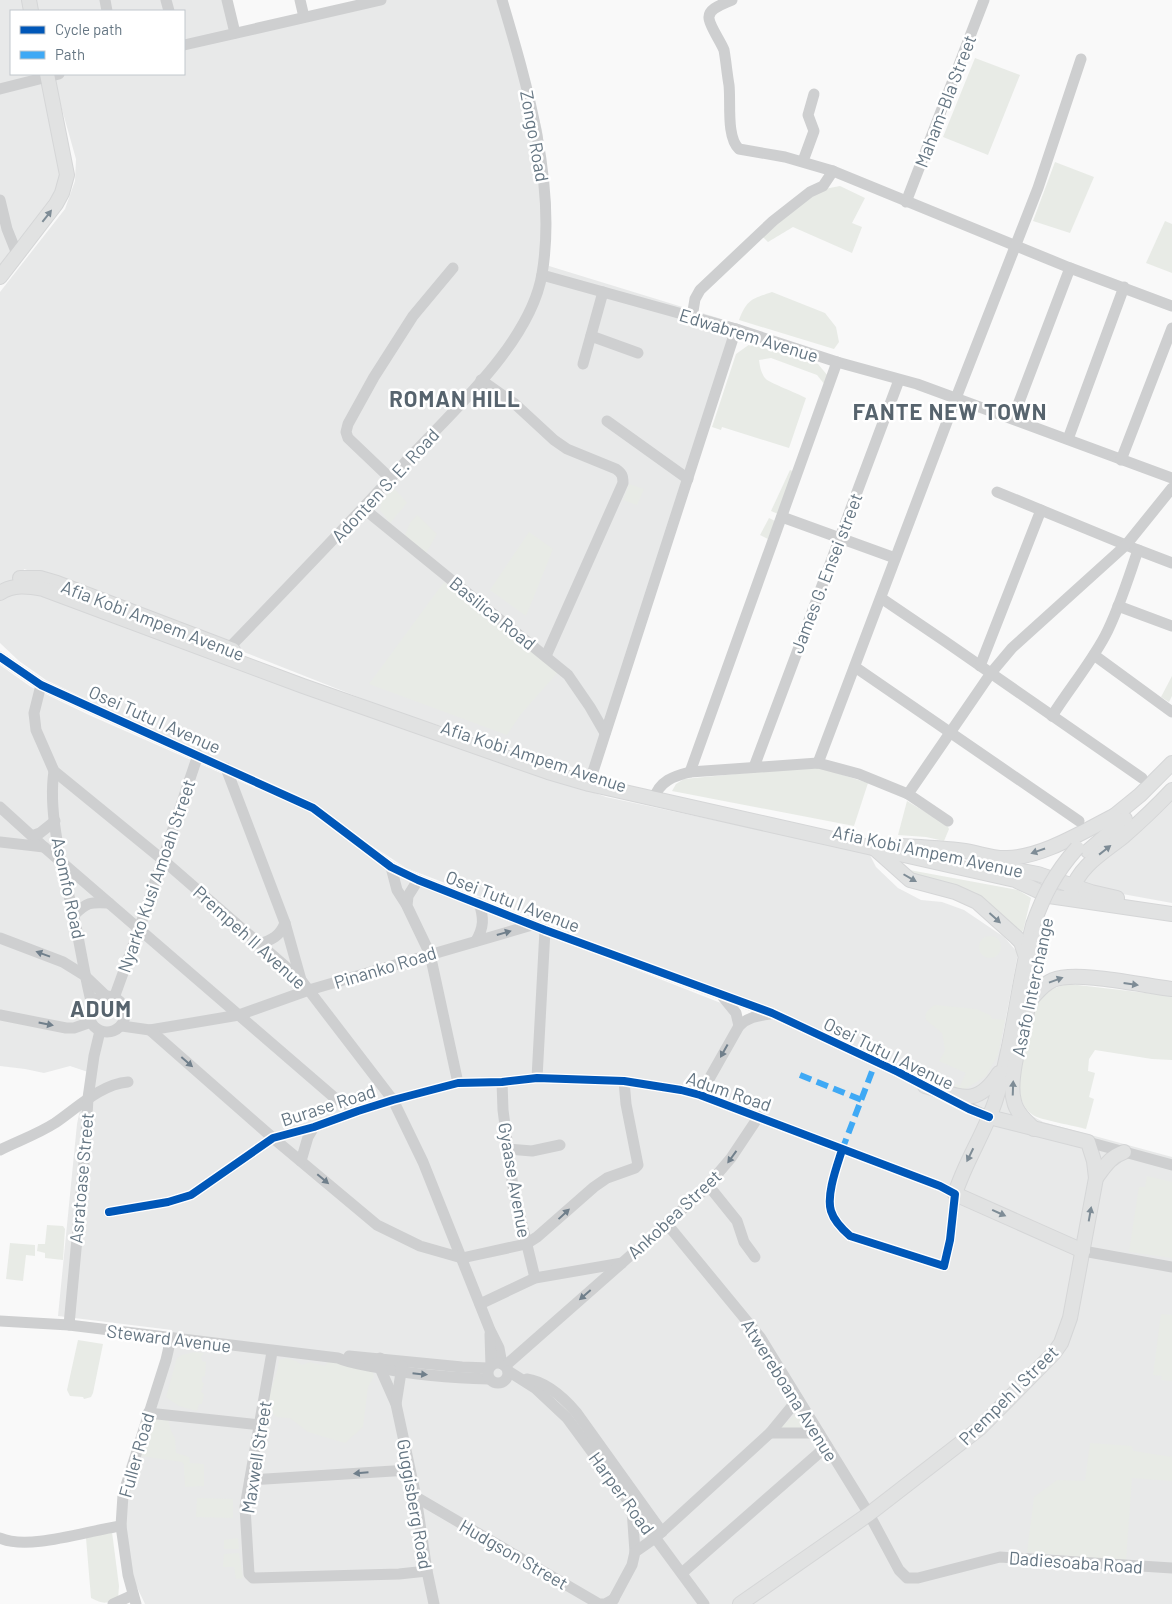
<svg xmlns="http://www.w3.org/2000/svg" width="1172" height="1604" font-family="Barlow,sans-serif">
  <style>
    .built { fill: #e8e9e9 }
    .green { fill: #e8ebe6 }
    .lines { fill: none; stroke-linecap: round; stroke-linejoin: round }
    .major-casing { stroke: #d5d6d7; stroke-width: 16 }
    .minor { stroke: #cecfd0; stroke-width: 11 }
    .major { stroke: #e1e2e2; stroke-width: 14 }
    .major-bridge-casing { stroke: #d5d6d7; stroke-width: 16; stroke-linecap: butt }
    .major-bridge { stroke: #e1e2e2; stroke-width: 14 }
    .quiet { stroke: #3fa9f5; stroke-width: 6; stroke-dasharray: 12 6; stroke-linecap: butt }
    .cycleway-casing { stroke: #fff; stroke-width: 11 }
    .cycleway { stroke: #0057b8; stroke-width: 8 }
    .oneway { fill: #7e8c96 }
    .oneway2 { fill: #707f8b }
    .labels { text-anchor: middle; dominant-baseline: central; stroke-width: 5; stroke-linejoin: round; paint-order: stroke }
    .street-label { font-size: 18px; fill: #657683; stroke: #fff }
    .district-label { font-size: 22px; font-weight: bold; letter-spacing: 1px; fill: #57646e; stroke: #fff }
  </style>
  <rect width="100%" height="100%" fill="#f9f9f9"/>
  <g class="built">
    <path d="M0,0h24l2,11h-15v63h30l20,106 -6,18 -55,67z"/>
    <path d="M34,0h195l8,29 130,-29h140l35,130 9,77 -2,59 192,59 -146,449 -199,-62 -193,-76 -163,-62 -16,-5 -3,9 -21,6v-292l65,-83 10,-28 1,-22 -24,-85h132v-63h-148z"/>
    <path d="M31,590l575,207 263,56 7,14 22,21 23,12 21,2 22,8 40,27 14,16 -18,97 23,8 -5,22 -1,17 6,14 20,11 129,35v447h-1027l-11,-23 -9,-47 3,-48 40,-125 4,-31 -114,-14 19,-192 11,-52 -18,-6 -26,7 -19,-4 -25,-3v-401l31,22 58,28 220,97 61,45 208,90 148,58 9,17 32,-15 -91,-35 -110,-40 -69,-29 -91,-35 -41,-27 -40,-30 -27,-16 -178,-80 -74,-35 -27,-19 -19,-18v-43l5,-4z"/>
    <path d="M1172,795v108l-88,-16 -1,-15z"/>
  </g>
  <g class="green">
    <path d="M975,58l45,17 -32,80 -45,-18z"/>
    <path d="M1055,162l39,15 -24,56 -37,-12z"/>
    <path d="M840,186l25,12 -13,25 10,4 -10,26 -59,-26 -25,15 -5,-5 51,-46z"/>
    <path d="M1165,221l7,3v49l-26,-10z"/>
    <path d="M772,292l53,21 11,14 3,15 -5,7 -95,-29c8,-21 13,-21 33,-28z"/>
    <path d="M750,344l68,20 10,12 -3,9 -8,-10 -46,-17 -12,2c1,7 2,14 7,19 2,3 33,15 40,19l-17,50 -67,-21 -1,3 -9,-3 24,-73z"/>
    <path d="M790,470l5,2 -17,42 -7,-3z"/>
    <path d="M629,484l15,5 -7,16 -14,-5z"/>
    <path d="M393,487l14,16 -17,20 -10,-13 1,-8z"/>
    <path d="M417,515l20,19 -11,19 -21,-18 5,-12z"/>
    <path d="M769,518l6,3 -7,18 -8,-4z"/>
    <path d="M529,532l24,17 -27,67 -36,-26z"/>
    <path d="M444,582l114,90 -37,42 -14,21 -138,-51z"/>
    <path d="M1172,676v20l-3,6 -8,-5z"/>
    <path d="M797,768h24l47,15 -14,43 -182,-35 4,-7 8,-5z"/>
    <path d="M907,801l40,24 2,4 -5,12 -18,-4 -28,-2z"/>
    <path d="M904,869l114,21 13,8 -8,33 -2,2 -38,-32 -60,-20z"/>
    <circle cx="990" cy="947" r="11"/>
    <path d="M1069,984l103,12v64l-20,-1 -57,-9 -6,9 -1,12 7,2 -6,24 5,2 -8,30c-10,-3 -46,-9 -53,-14 -9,-6 -13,-17 -15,-27l15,-79c10,-17 18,-21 36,-25z"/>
    <path d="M935,1005l41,4 14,6 2,4 13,1 -7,35 -12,21 -24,15 -7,-2v-5l5,2 6,-13 -27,-12 5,-8 1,-4 -3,-16 -16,-13c-2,-7 3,-12 9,-15z"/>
    <path d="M1147,1176l25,6v76l-43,-6 10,-65h6z"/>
    <path d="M47,1225l16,1 2,3 -2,31 -18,-2v-5l-8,-2 1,-7h7z"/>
    <path d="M10,1243l25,2v11l-9,-1 -3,26 -17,-2z"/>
    <path d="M1161,1314l11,1v66l-11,-1 1,-4 -9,-1z"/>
    <path d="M78,1340l25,4 -10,49 -2,4 -7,2 -1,-2 -13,-1 -3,-6z"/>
    <path d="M194,1352l10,1 -3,3 1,5 4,1 -1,14 -3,1v5l2,2 -3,8 3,2 -2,10h-3l-2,7 -18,-5 -13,-9 11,-39 5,-3z"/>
    <path d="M287,1358l9,3 6,4 8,-3 15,4 4,-6 43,11 2,5 -6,11 -5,40 -18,16 -37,-11 -18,-14 -13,-1 -12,-10c5,-17 12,-30 14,-47z"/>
    <path d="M797,1413l9,17h-28z"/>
    <path d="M151,1418l17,1 3,12 4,7 1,15 13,4 1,6 14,1v22l-19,1 -1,-22 -2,-3 -41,-6z"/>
    <path d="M1090,1443l42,3 1,5 39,6v24l-40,-3 -6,83 -99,-9 7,-55 23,-17 28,1z"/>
    <path d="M197,1498l36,1v19l-37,-1z"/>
    <path d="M112,1532l7,54 -1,13c-13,5 -15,5 -27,-1l-5,-60z"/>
    <path d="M238,1538l1,11h-15v-9z"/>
    <path d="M239,1553l4,25 -7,1 -2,-12h-11l1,-13z"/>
  </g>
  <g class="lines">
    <g class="major-casing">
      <g id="major">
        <path d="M29,0l2,11"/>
        <path d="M0,277l56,-73 6,-11 5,-18 -20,-101"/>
        <path d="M20,578h20l17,5 176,67"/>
        <path d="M0,593c13,-9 28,-7 43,-4l260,97 245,86 41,12 426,96 34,16 123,18"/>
        <path d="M1108,821l32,-26 32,-32"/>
        <path d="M900,846c22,1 44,2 65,5 14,2 28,8 42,7 36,-1 75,-26 107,-42"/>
        <path d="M874,848l36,32 45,12 22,10 39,35 5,5 4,12"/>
        <path d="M1088,851l37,-32"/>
        <path d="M1000,867l38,7 53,18 26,6"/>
        <path d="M1071,892c9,-27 32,-39 53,-56 16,-14 33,-30 48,-46"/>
        <path d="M1033,925c-15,58 -20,120 -38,177 -11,32 -30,60 -40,92l128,57"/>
        <path d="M1030,1000c7,-7 13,-16 23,-20 23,-10 92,6 119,9"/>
        <path d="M925,1086c35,10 51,23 74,-13"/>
        <path d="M1034,1129c-8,-8 -18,-17 -20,-28 -7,-23 11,-77 16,-102 4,-23 5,-46 11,-69"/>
        <path d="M1096,1178c9,-12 14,-21 28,-26"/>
        <path d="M740,1604l129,-90 111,-86 74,-75 7,-10 9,-25 26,-140 -2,-17 -6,-19 -99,-25"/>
      </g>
    </g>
    <g class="minor">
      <path d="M105,0l2,11"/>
      <path d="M166,0l3,11"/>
      <path d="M227,0l8,33"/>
      <path d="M300,0l4,17"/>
      <path d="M732,0c-8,4 -24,8 -23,18 0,7 12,24 15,32 2,11 3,24 5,35 2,17 -3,52 10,64l46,8 48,14 237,97 102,38"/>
      <path d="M184,45l197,-45"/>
      <path d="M0,89l59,-15"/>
      <path d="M803,161l11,-30 -6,-16 6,-21"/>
      <path d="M0,200l7,29 10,25"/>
      <path d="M906,202l78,-202"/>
      <path d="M542,275l194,54 101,33 80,22 255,94"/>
      <path d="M692,317l3,-18 5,-9 73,-69 37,-29 13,-6 10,-15"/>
      <path d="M591,336l47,17"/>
      <path d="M583,364l20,-72"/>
      <path d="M481,380l34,24 39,36 13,9 49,20c6,4 7,7 7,14l-77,173"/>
      <path d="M1013,418l57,-150"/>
      <path d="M607,421l81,58"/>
      <path d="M1068,439l56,-152"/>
      <path d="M1121,460l51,-132"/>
      <path d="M391,479l-43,-41 -2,-6 2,-8 26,-47 39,-61 40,-48"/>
      <path d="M997,492l141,58 34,13"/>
      <path d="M363,508l205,167 22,32 15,26"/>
      <path d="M782,517l113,41"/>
      <path d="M881,598l62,42 199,138"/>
      <path d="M1118,606l54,20"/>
      <path d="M225,654l4,-6c61,-63 122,-126 181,-191 45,-48 121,-116 132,-183 15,-88 -15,-190 -40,-274"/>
      <path d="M1094,655l78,57"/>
      <path d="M0,657l41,28 272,123 78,59 27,13 127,50 227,83 126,59 33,17"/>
      <path d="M980,666l61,-156"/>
      <path d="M855,667l224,154"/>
      <path d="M41,685l-7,28 2,17 18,41 109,89 138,120 92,120 30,62 67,168 9,18 3,16"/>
      <path d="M1052,716c17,-27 38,-52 53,-80 14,-27 23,-57 33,-86"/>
      <path d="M818,763l138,-365 82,-210 43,-129"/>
      <path d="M754,767l145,-387"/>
      <path d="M226,768l59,155 16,57"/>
      <path d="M54,771c-7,46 11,105 21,151 6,28 10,56 17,83"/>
      <path d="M690,772l147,-410"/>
      <path d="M589,784l147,-455"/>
      <path d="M654,799c5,-18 20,-23 36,-27l128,-9 41,11 49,20"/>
      <path d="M0,807l44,40 292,252 22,12"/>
      <path d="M948,821l-40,-27 83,-121 21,-25 114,-103 46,-57"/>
      <path d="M32,836l8,-3 15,-12"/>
      <path d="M0,842l44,5"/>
      <path d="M391,867l6,23 9,14"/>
      <path d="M418,880l-10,16 -1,10 23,48 28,129"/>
      <path d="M74,915c13,-13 16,-13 35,-12"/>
      <path d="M0,938l63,24 21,13 22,21"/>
      <path d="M476,941c8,-14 8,-23 3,-38"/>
      <path d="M259,944c13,-4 21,-8 26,-21"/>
      <circle cx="107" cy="1014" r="18"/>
      <path d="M723,997l13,16 3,13"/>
      <path d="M114,998l25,-69 59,-174"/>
      <path d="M0,1015l66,13h8l17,-6"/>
      <path d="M122,1026l28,4 89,-15 70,-25 223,-65"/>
      <path d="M150,1030l123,108 104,87 43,21 42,12 64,-14 11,-7 57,-50 13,-9 28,-10 3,-3 -12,-61 -2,-23"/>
      <path d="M537,1078l8,-148"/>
      <path d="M502,1082l1,28 10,77 22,91"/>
      <path d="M700,1095l39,-69c9,-9 18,-10 31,-12"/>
      <path d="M945,1096l44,21"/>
      <path d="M1088,1142l84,23"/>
      <path d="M507,1149l25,2 28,-6"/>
      <path d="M0,1150c18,-9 38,-16 55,-27 22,-15 46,-39 73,-41"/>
      <path d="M301,1161l7,-24 6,-10"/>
      <path d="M708,1185l29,36 7,21 11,15"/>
      <path d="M109,1212l59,-10 23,-7 82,-57 41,-11 44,-16 35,-11 65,-17 44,-1 35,-4 87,3 57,9 19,5 240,91 15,8 -5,46 -6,26 -94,-30c-8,-7 -16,-15 -19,-25 -5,-16 6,-45 11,-61"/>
      <path d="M667,1224l93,113 109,177 30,56 8,8h11l82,-21 172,11"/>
      <path d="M1083,1251l89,16"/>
      <path d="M480,1304l55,-26 87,-15 81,-72 28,-33 28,-42"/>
      <path d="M0,1321l69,4 269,33c13,6 28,7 42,10 36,7 73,10 109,11"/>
      <path d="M69,1325l16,-173 3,-54 6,-42 6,-25"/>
      <path d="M490,1334l1,32"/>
      <path d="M272,1352l-27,155 4,67 4,4 146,-4 28,-3"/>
      <path d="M349,1356l113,11 27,1"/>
      <path d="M380,1358v10l16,36 20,93 11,74 7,33"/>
      <circle cx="498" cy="1373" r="10"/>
      <path d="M505,1366l117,-103"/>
      <path d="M508,1371l27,17 32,30 137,186"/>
      <path d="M527,1379c20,3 36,18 49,33l86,120"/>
      <path d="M396,1404l6,-38"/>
      <path d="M148,1413l112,12"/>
      <path d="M770,1433h49"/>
      <path d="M250,1480l159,-10"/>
      <path d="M416,1497l183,107h6l9,-5"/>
      <path d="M632,1509l3,43"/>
      <path d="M0,1538c29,13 89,-8 121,-12"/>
      <path d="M682,1573l145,-127"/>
      <path d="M113,1604l20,-9"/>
      <path d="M136,1604l-8,-29 -7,-49 2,-31 43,-135 5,-22"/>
      <path d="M611,1604l21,-39 3,-13 20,-14 115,-105 28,-34"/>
    </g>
    <use href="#major" class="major"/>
    <g class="major-bridge-casing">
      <path id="major-bridge" d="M1033,925c11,-31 22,-52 44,-77"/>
    </g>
    <use href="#major-bridge" class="major-bridge"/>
    <g class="quiet">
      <path d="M800,1075l62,25"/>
      <path d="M842,1150l34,-89"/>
    </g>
    <g class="cycleway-casing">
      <g id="cycleway">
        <path d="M0,657l41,28 272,123 78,59 27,13 127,50 227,83 126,59 71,37 20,8"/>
        <path d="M109,1212l59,-10 23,-7 82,-57 41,-11 44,-16 35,-11 65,-17 44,-1 35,-4 87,3 57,9 19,5 240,91 15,8 -5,46 -6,26 -94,-30c-8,-7 -16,-15 -19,-25 -5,-16 6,-45 11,-61"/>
      </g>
    </g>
    <use href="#cycleway" class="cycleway"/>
  </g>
  <defs><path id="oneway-solid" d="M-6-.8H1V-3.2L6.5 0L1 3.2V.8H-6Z" transform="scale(1.25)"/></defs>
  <g class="oneway">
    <use href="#oneway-solid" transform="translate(47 216) rotate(-52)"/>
    <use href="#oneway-solid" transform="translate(1105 850) rotate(-38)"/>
    <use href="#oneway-solid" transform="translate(1038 851) rotate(161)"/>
    <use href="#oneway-solid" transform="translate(910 878) rotate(30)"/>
    <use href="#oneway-solid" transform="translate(995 918) rotate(42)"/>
    <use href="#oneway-solid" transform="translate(1056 980) rotate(-20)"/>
    <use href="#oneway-solid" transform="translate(1131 984) rotate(8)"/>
    <use href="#oneway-solid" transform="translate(1013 1088) rotate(-88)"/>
    <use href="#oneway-solid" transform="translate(970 1155) rotate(116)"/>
    <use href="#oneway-solid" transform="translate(999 1213) rotate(24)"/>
    <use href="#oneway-solid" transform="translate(1090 1214) rotate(-80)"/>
  </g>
  <g class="oneway2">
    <use href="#oneway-solid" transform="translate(504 933) rotate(-16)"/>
    <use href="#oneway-solid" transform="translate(43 954) rotate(-160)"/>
    <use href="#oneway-solid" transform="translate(46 1024) rotate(11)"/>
    <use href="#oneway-solid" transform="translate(724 1051) rotate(119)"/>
    <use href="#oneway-solid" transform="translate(187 1062) rotate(41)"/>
    <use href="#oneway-solid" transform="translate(732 1157) rotate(126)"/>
    <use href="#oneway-solid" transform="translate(323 1179) rotate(40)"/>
    <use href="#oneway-solid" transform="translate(564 1214) rotate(-43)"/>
    <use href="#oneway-solid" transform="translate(585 1295) rotate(139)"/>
    <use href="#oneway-solid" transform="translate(420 1374) rotate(6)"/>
    <use href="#oneway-solid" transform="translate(361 1473) rotate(175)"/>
  </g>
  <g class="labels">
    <g class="street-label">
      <text transform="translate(945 101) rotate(-69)">Maham-Bla Street</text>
      <text transform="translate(535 136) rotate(80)">Zongo Road</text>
      <text transform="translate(749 335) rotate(17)">Edwabrem Avenue</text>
      <text transform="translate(385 485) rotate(-47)">Adonten S. E. Road</text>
      <text transform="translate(826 573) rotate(-69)">James G. Ensei street</text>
      <text transform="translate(493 613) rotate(39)">Basilica Road</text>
      <text transform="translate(153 620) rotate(21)">Afia Kobi Ampem Avenue</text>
      <text transform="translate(155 719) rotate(24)">Osei Tutu I Avenue</text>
      <text transform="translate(534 756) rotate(18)">Afia Kobi Ampem Avenue</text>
      <text transform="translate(928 851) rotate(12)">Afia Kobi Ampem Avenue</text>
      <text transform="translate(156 876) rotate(-71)">Nyarko Kusi Amoah Street</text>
      <text transform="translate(69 888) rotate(78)">Asomfo Road</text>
      <text transform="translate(513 901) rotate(21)">Osei Tutu I Avenue</text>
      <text transform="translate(250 937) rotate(42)">Prempeh II Avenue</text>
      <text transform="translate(385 967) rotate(-17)">Pinanko Road</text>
      <text transform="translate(1032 987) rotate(-78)">Asafo Interchange</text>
      <text transform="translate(889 1053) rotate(26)">Osei Tutu I Avenue</text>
      <text transform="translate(729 1091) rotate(19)">Adum Road</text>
      <text transform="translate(328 1105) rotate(-18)">Burase Road</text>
      <text transform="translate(81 1178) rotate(-85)">Asratoase Street</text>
      <text transform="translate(515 1180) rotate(80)">Gyaase Avenue</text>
      <text transform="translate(674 1214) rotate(-43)">Ankobea Street</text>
      <text transform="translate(169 1338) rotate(7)">Steward Avenue</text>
      <text transform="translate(790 1390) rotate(58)">Atwereboana Avenue</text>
      <text transform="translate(1008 1395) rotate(-45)">Prempeh I Street</text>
      <text transform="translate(136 1455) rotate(-74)">Fuller Road</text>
      <text transform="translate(256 1457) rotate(-81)">Maxwell Street</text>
      <text transform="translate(622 1493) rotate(54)">Harper Road</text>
      <text transform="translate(415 1504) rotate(80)">Guggisberg Road</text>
      <text transform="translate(514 1554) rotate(30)">Hudgson Street</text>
      <text transform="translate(1076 1562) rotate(4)">Dadiesoaba Road</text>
    </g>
    <g class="district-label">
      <text x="455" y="398">ROMAN HILL</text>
      <text x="950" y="411">FANTE NEW TOWN</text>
      <text x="101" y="1008">ADUM</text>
    </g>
  </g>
  <rect x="10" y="10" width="175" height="65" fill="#ffffff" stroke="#c1c8cd"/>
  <rect x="20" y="26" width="25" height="8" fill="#0057b8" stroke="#c1c8cd"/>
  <text x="55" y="35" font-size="15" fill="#657683">Cycle path</text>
  <rect x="20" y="51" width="25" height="8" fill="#3fa9f5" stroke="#c1c8cd"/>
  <text x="55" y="60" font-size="15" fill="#657683">Path</text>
</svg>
